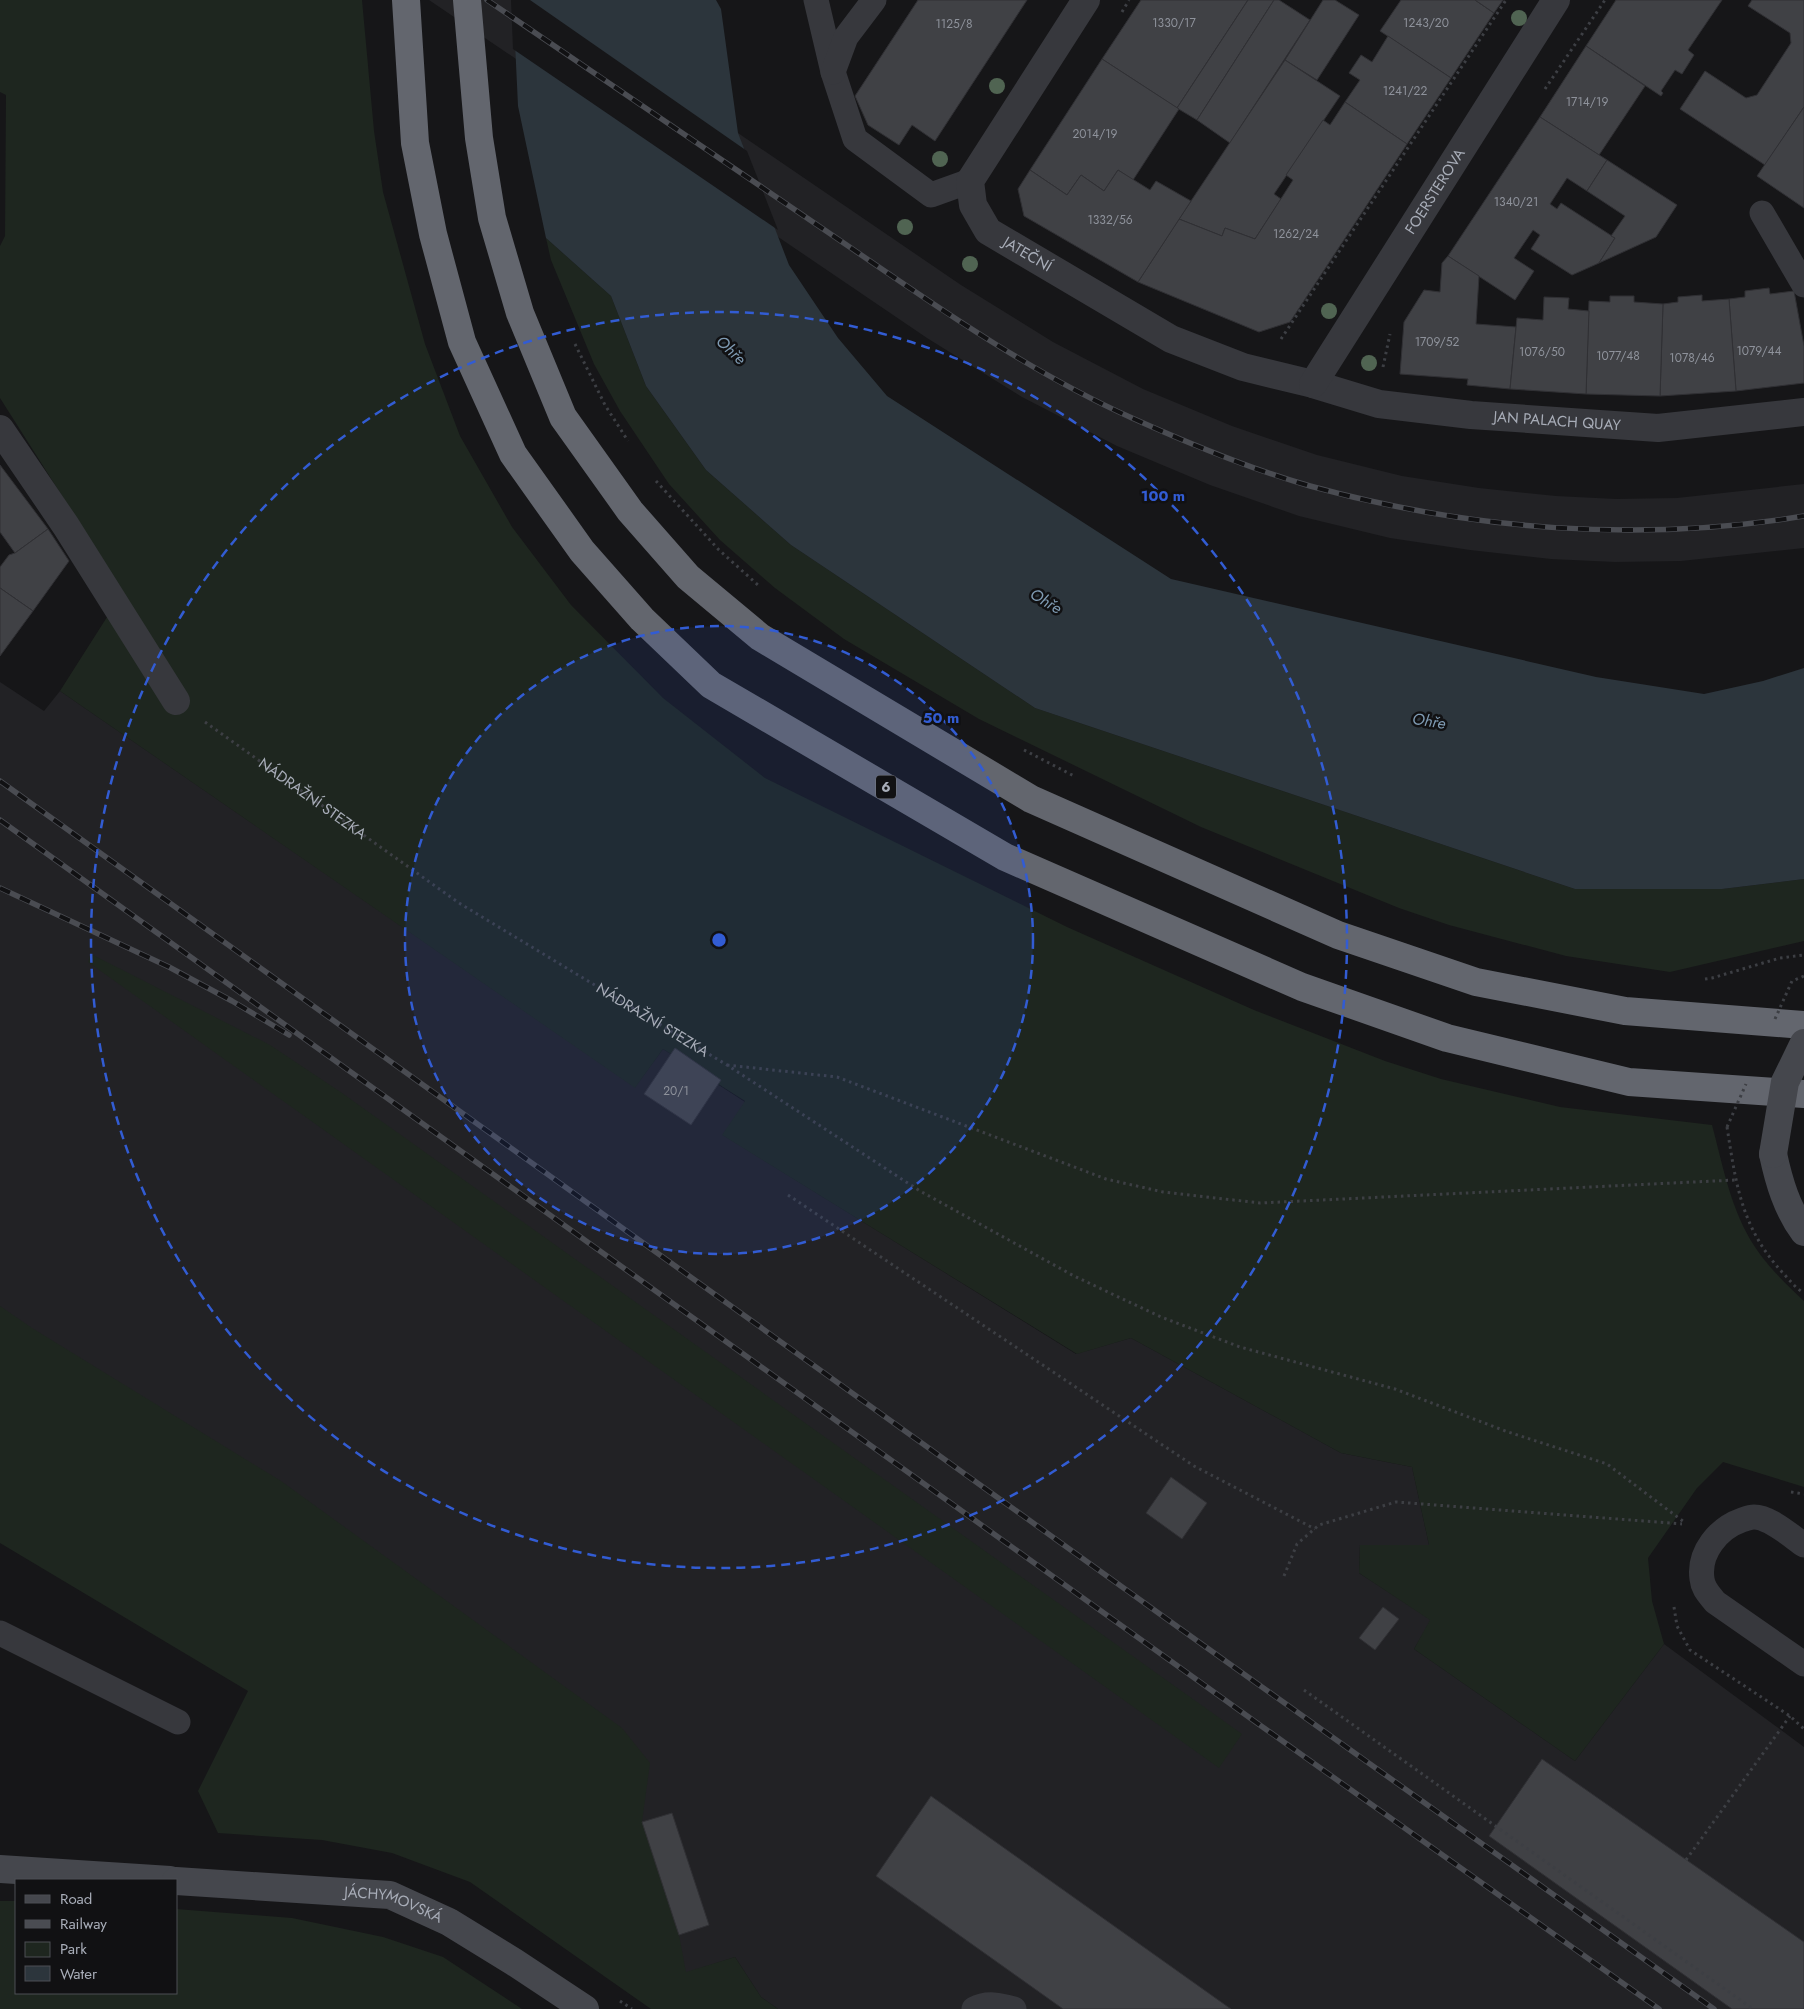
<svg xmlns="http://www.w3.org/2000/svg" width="1804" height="2009" font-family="Jost,sans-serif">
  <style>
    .built { fill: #222225 }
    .green { fill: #1e261f }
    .water { fill: #2c353c }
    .pier { fill: #161618 }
    .building { fill: #404145; stroke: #303034 }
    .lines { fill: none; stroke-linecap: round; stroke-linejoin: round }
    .path { stroke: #3d3f44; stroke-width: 3; stroke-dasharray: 2.5 4; stroke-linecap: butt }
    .lane { stroke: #37383d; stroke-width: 25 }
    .street { stroke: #37383d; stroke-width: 28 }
    .secondary { stroke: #45474d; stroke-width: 28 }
    .highway { stroke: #63666e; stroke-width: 28 }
    .rail-casing { stroke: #4a4c52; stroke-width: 5.5 }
    .rail { stroke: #111113; stroke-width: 4; stroke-dasharray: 11; stroke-linecap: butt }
    .path-bridge { stroke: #3d3f44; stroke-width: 3; stroke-dasharray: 2.5 4; stroke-linecap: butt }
    .secondary-bridge { stroke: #45474d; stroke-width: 28 }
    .tree { fill: #506452 }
    .ring { fill: none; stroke: #325cd3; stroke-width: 2.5; stroke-dasharray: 9 6 }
    .labels { text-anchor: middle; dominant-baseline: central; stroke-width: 5; stroke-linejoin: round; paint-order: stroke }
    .number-label { font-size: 12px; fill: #8e929b }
    .shield { fill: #111113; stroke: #7b7e86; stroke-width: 1 }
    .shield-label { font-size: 14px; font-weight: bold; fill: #a8adb8 }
    .street-label { font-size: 15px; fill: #a8adb8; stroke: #111113 }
    .water-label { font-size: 16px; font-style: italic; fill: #7f9bb3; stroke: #111113 }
    .centre { fill: #325cd3; stroke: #111113; stroke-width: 2.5 }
    .ring-label { font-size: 15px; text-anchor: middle; font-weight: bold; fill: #325cd3; stroke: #111113; stroke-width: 5; stroke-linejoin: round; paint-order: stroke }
  </style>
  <rect width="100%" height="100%" fill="#161618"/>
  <g class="built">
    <path d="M429,0h114l418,285 92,57 90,47 89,37 85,29 85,21 77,12 77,8 60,3 61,-1 127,-14v64l-123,13 -66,1 -64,-3 -81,-9 -80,-12 -91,-22 -89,-31 -93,-39 -95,-49 -95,-59z"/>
    <path d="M0,682l44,29 16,-20 575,396 28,-38 82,53 -22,33 353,219 55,-16 210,115 71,14 17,78h-69l-1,28 72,47 -17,29 161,112 89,-117 140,103v262h-1026l-17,-12 -26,-40 -49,16 -686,-637z"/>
  </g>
  <g class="green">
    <path d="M0,0h362l12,131 9,61 42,152 35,92 52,91 59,78 92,93 102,80 302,149 187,83 131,51 56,18 119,28 152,18c11,41 19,86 43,122 13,20 32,38 49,54v186l-81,-25 -26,26 -49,70 4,43 12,43 -89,117 -161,-112 16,-29 -71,-47 1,-28h69l-17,-78 -71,-14 -210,-115 -54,16 -355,-219 23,-34 -82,-52 -28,39 -575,-397 63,-99 -123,-194v-152l5,-10 1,-141 -6,-3z"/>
    <path d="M546,238l65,58 35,90 60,84 85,75 244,163 540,181h147l82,-10v62l-134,31 -104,-16 -117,-31 -50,-17 -198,-81 -222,-108 -135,-80 -69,-51 -55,-48 -51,-56 -49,-73 -26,-47 -43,-104z"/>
    <path d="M91,954l179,91 72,48 900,641 -23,34 -1131,-806z"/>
    <path d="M0,1306l32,22 249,153 341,247 28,35 -8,59 37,113 7,37 49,-15 26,40 17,12h-127l-181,-127 -78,-29 -70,-13 -104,-7 -20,-42 50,-100 -248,-148z"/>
    <path d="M0,1901h16v92h160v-84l116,9 91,19 60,20 79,52h-522z"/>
  </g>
  <path class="water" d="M513,0h203l5,9 17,124 51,132 49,73 49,58 284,183 425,98 108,17 59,-13 41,-13v211l-82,10h-147l-540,-181 -244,-163 -85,-75 -60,-84 -35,-90 -65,-58 -28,-132z"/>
  <path class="pier" d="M511,0h19l217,151 31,79 -265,-181z"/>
  <g class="building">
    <path d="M918,0h109l-92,141 -23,-16 -13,20 -31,-20 -13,-29z"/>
    <path d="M1141,0h107l-71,108 -75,-49z"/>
    <path d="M1248,0h26l-77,120 -20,-12z"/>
    <path d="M1274,0h5l31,20 -80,123 -33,-23z"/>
    <path d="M1323,0h12l24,15 -42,65 -32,-20z"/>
    <path d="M1401,0h74l19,13 -43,65 -71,-47z"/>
    <path d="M1475,0h28l-9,13z"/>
    <path d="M1616,0h106l-34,50 6,5 -12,19 -7,-4 -14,21 2,2 -2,3 -75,-50z"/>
    <path d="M1752,0h52v107l-39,58 -85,-56 25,-38 41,27 11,-3 34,-52 -1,-10 -42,-27z"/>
    <path d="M1388,36l63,42 -44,66 -62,-42 15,-22 -11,-7 12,-18 11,7z"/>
    <path d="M1586,46l59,40 -46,69 -59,-38z"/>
    <path d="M1102,59l77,50 -46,71 -15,-10 -14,21 -23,-16 -14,20 -37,-25z"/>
    <path d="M1285,60l55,36 -66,98 7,5 -26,40 -30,-11 -3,8 -43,-17z"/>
    <path d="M1345,102l62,42 -117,178 -31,10 -121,-50 41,-63 43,17 3,-8 30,11 38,-59 -7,-5 37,-55 7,5z"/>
    <path d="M1804,107v101l-47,-32z"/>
    <path d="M1540,117l67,43 -20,31 -20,-13 -17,26 7,5 4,-6 54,35 -16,25 -27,12 -41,-26 9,-14 -7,-5 -19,28 20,13 -19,29 -67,-44z"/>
    <path d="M1607,160l70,45 -21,32 -57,26 16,-25 -4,-2 14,-20 -38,-25z"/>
    <path d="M1030,170l37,25 14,-20 23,16 14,-21 32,20 6,-9 35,20 -53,81 -114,-66 -6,-27z"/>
    <path d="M1448,256l31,20 -3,48 40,3 -6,62 -43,-4 1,-6 -68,-5 4,-52 20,-32 16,2 2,-29z"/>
    <path d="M1769,288l1,6 24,-3 10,55v37l-68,8 -7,-92 16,-2v-6z"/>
    <path d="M1702,295v6l27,-2 7,92 -76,5 3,-92 15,-2v-5z"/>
    <path d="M1610,296h24v6l29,2 -3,92 -74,-2 3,-93 21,1z"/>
    <path d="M1544,297l25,1 -1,11 21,2 -3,83 -76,-5 7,-71 26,2z"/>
    <path d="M0,465l48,64 -33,24 -15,-21z"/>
    <path d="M48,529l21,32 -36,50 -33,-23v-21l9,-12 6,-2z"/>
    <path d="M0,588l33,23 -33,45z"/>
    <path d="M675,1048l46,32 -30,45 -47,-31z"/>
    <path d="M1171,1477l36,26 -25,36 -36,-26z"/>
    <path d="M1383,1607l16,12 -24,31 -16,-12z"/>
    <path d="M1542,1759l262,183v67h-72l-243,-173z"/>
    <path d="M931,1796l300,213h-168l-187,-133z"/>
    <path d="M672,1813l37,112 -30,10 -37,-113z"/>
  </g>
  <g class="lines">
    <g class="path">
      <path d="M1122,12l7,-12"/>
      <path d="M1545,89l60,-89"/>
      <path d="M1281,339l225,-339"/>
      <path d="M575,344l30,61 23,36"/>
      <path d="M1383,367l7,-33"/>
      <path d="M656,481l63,69 39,35"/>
      <path id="s1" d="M205,722l254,181 268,162 193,126 154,85 87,41 79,30 155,42 113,43 99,32 77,58"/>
      <path d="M1024,750l50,26"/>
      <path d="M1705,979l7,-1 68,-20 24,-3"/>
      <path d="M727,1065l110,12 269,102 57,13 97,11 475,-23"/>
      <path d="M1727,1127c9,57 14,100 55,145 7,7 13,16 22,21"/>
      <path d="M788,1195l406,271 121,63"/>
      <path d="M1791,1492l13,2"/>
      <path d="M1284,1576l13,-32 22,-19 77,-23 286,22"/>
      <path d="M1674,1607l3,19 13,24 100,66 14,13"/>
      <path d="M1304,1690l449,319"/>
      <path d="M1686,1860l104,-144"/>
      <path d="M620,2001l12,8"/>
    </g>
    <g class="lane">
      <path d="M816,0l17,72 22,67 76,56 39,-14"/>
      <path d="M833,72l13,-35 28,-37"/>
      <path d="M1762,213l42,72"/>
      <path d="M1804,1545c-13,-9 -34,-28 -50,-28 -4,0 -9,2 -12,3 -23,8 -44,32 -40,59 1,10 7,15 13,23l89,62"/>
      <path d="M0,1633l178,89"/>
      <path d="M974,2009c13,-7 26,-4 40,0"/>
    </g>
    <g class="street">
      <path id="s2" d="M1086,0l-116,181 3,24 15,26 183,108 72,28 70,17 66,20 92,11 187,13 146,-16"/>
      <path id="s3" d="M1313,384l243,-384"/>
      <path d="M0,429l66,97 110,175"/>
    </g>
    <g class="secondary">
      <path d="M1773,1154c6,28 14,55 31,78"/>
      <path d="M0,1869l170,11"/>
      <path id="s4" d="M176,1881l214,14 59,27 65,40 71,47"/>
    </g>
    <g class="highway">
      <path d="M406,0l9,143 18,91 29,108 51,112 69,97 60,68 69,66 294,172 297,130 145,51 182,44 175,12"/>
      <path d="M467,0l12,138 13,80 28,95 43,104 67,94 58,66 72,60 271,162 307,136 138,47 149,29 179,14"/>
    </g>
    <g class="rail-casing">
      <g id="rail">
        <path d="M487,0c115,78 230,157 345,235 97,66 193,135 300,183 58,26 118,51 178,68 160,44 330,57 494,30"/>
        <path d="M0,781l1203,864 511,364"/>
        <path d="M0,820l1257,903 402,286"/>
        <path d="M0,888l169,79 63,34 57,34"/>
      </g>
    </g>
    <use href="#rail" class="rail"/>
    <g class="path-bridge">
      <path d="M1775,1019l17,-38 12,-5"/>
      <path d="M1727,1127l19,-43"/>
    </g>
    <path class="secondary-bridge" d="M1773,1154l12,-72 19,-39"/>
  </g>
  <g class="tree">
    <circle cx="1519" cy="18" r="8"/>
    <circle cx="997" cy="86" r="8"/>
    <circle cx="940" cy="159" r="8"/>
    <circle cx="905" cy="227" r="8"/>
    <circle cx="970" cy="264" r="8"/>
    <circle cx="1329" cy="311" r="8"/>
    <circle cx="1369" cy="363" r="8"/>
  </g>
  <circle cx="719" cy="940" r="314" fill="#325cd3" fill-opacity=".12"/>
  <g class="ring">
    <circle cx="719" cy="940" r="314"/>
    <circle cx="719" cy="940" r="628"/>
  </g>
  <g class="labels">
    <g class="number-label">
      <text x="1174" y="23">1330/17</text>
      <text x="1426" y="23">1243/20</text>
      <text x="954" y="24">1125/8</text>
      <text x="1405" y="91">1241/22</text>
      <text x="1587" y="102">1714/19</text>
      <text x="1095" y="134">2014/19</text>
      <text x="1516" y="202">1340/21</text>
      <text x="1110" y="220">1332/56</text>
      <text x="1296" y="234">1262/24</text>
      <text x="1437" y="342">1709/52</text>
      <text x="1759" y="351">1079/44</text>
      <text x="1542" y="352">1076/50</text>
      <text x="1618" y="356">1077/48</text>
      <text x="1692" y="358">1078/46</text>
      <text x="676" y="1091">20/1</text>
    </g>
    <rect class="shield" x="876" y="775.5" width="20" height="23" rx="4"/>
    <g class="shield-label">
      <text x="886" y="787">6</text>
    </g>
    <g class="street-label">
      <text stroke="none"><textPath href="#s3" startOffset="228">FOERSTEROVA</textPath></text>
      <text stroke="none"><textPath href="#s2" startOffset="315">JATEČNÍ</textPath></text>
      <text stroke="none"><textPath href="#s2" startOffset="879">JAN PALACH QUAY</textPath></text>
      <text stroke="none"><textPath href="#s1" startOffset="132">NÁDRAŽNÍ STEZKA</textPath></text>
      <text stroke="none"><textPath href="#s1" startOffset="538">NÁDRAŽNÍ STEZKA</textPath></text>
      <text stroke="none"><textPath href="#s4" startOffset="220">JÁCHYMOVSKÁ</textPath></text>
    </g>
    <g class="water-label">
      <text transform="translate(731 350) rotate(43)">Ohře</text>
      <text transform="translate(1046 601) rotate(31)">Ohře</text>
      <text transform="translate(1429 721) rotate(9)">Ohře</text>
    </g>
  </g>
  <circle cx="719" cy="940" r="8" class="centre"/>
  <g class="ring-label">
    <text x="1163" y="501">100 m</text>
    <text x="941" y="723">50 m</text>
  </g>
  <rect x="15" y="1879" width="162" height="115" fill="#111113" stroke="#4d4f55"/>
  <rect x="25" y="1895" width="25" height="8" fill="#45474d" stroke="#4d4f55"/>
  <text x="60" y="1904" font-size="15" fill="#a8adb8">Road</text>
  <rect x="25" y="1920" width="25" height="8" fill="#4a4c52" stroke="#4d4f55"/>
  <text x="60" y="1929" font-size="15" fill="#a8adb8">Railway</text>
  <rect x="25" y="1942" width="25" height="15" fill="#1e261f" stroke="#4d4f55"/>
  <text x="60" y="1954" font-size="15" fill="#a8adb8">Park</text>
  <rect x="25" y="1966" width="25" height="15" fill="#2c353c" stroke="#4d4f55"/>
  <text x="60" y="1979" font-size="15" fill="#a8adb8">Water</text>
</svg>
